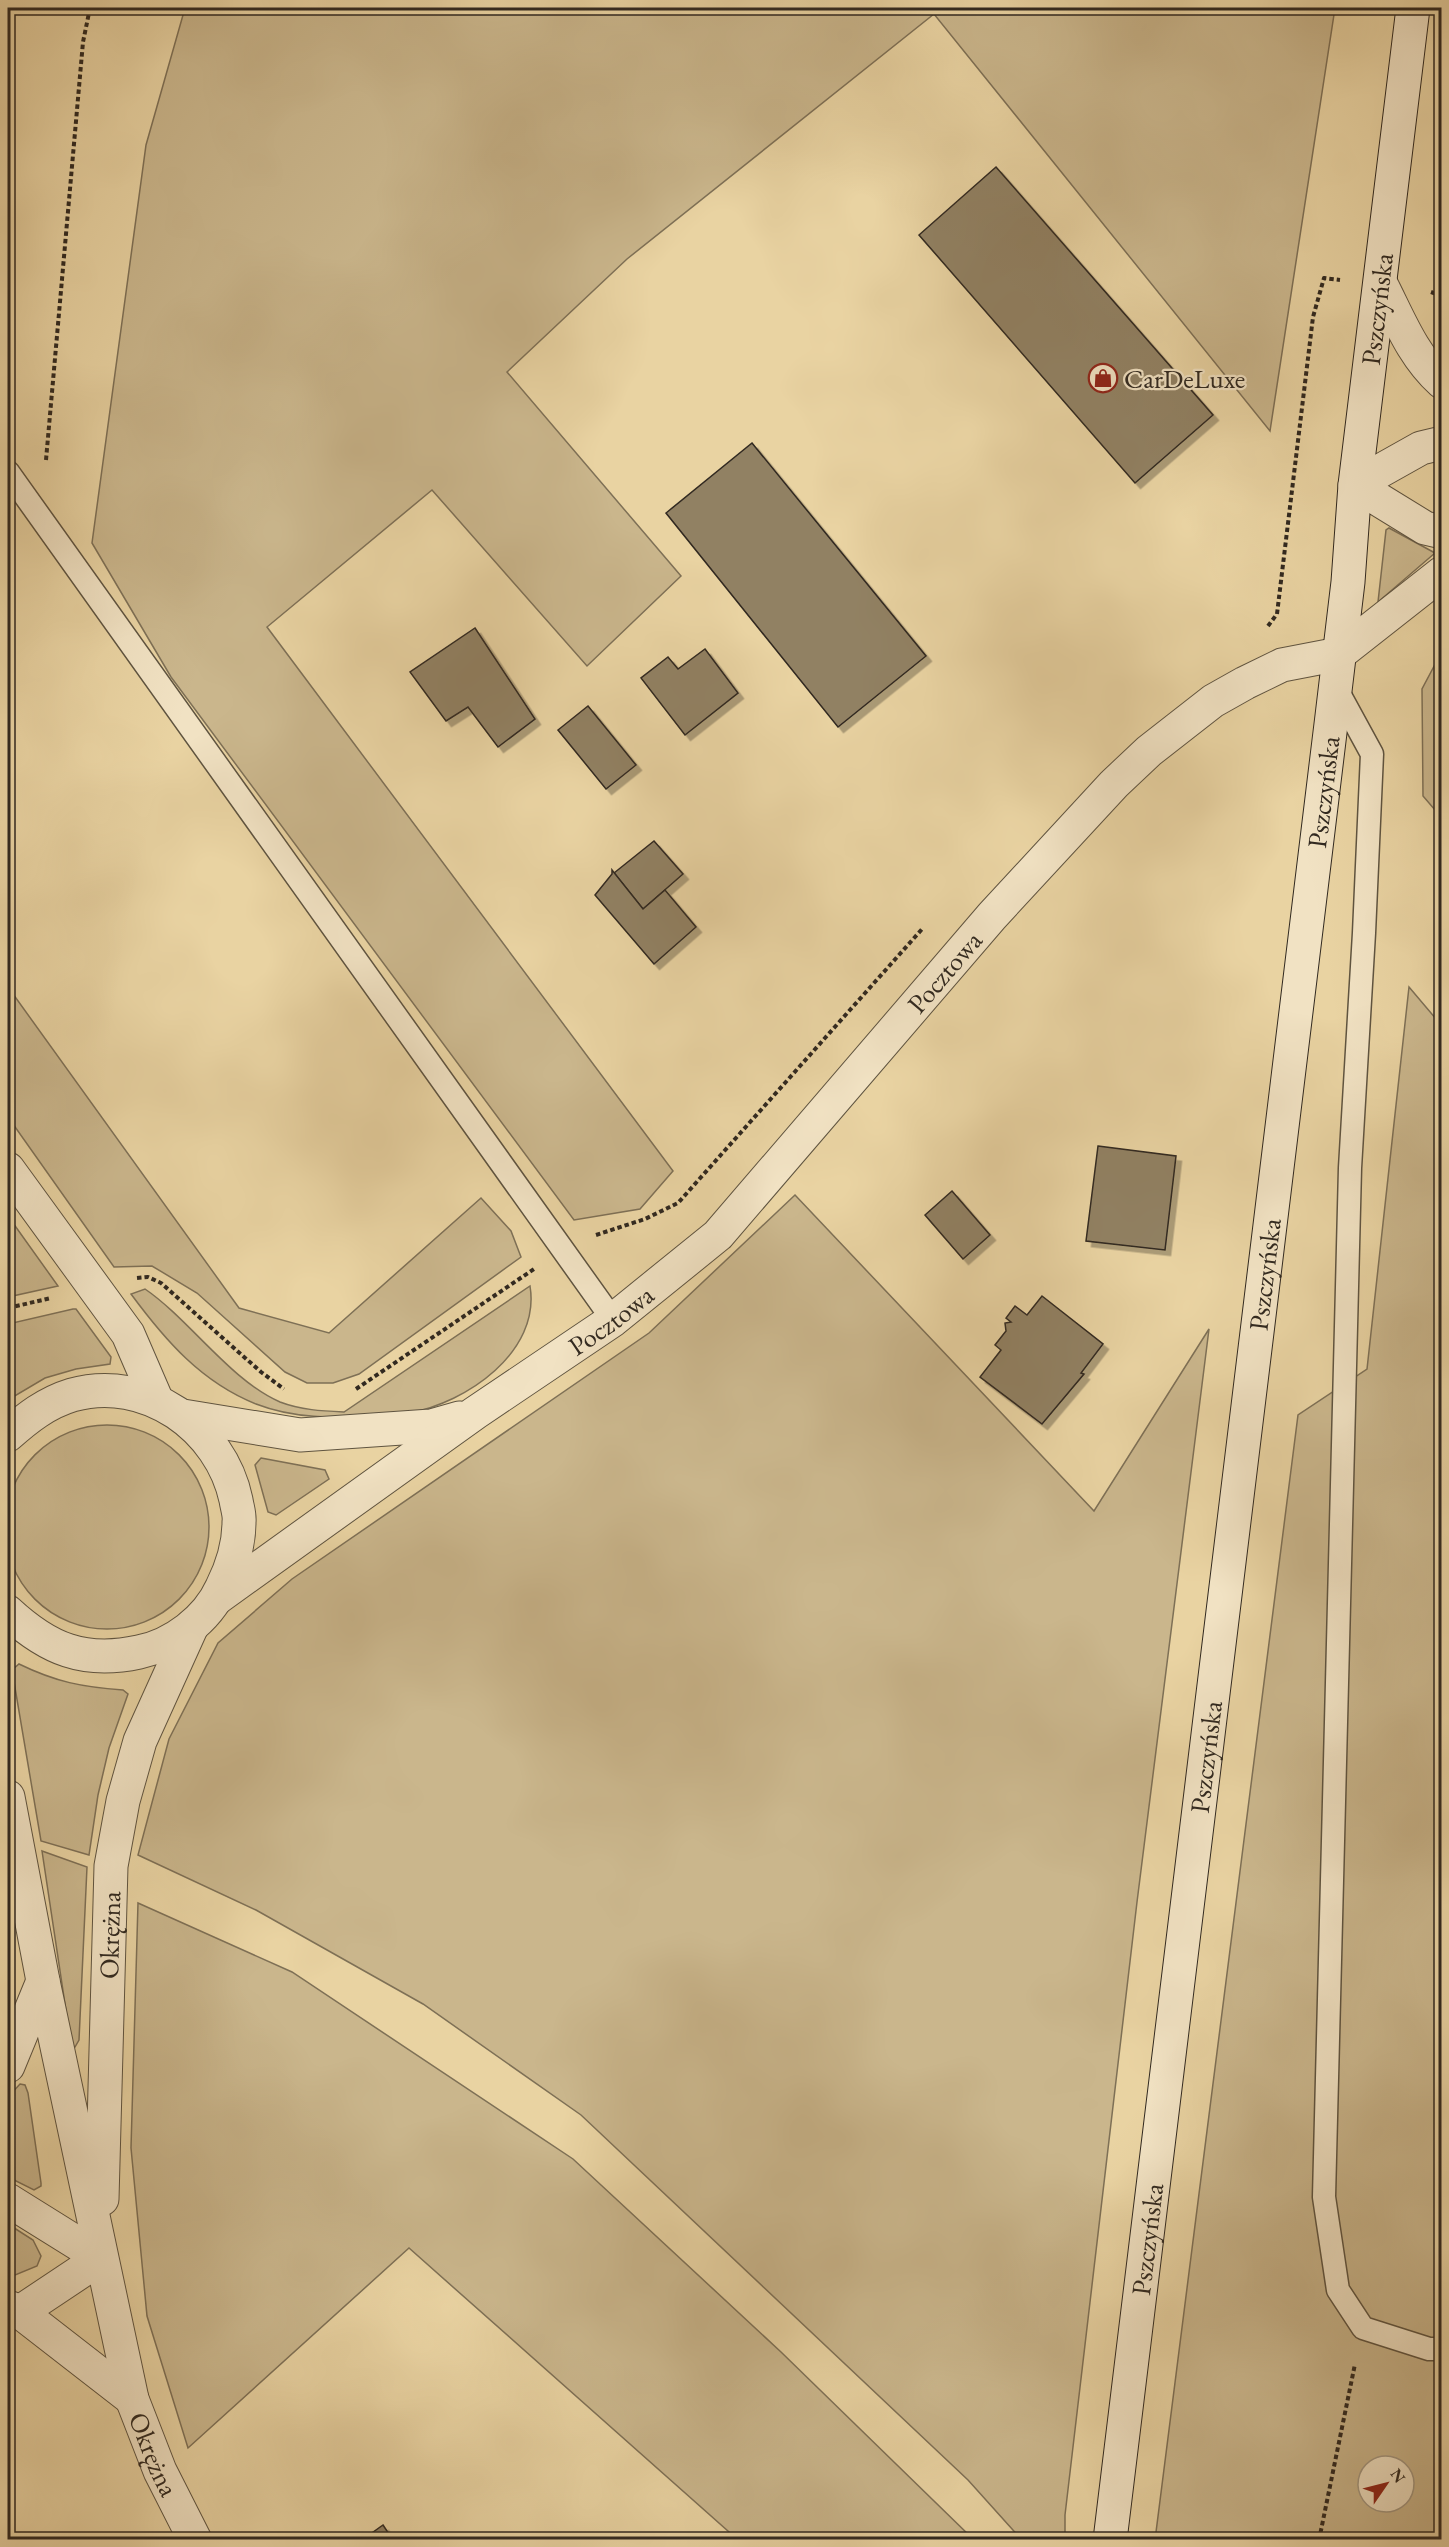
<svg xmlns="http://www.w3.org/2000/svg" width="1449" height="2547" font-family="'EB Garamond',serif">
  <style>
    .green { fill: #cab68c; stroke: #7e7056; stroke-width: 1.5; fill-rule: evenodd }
    .building { fill: #918164; stroke: #312920; stroke-width: 1.5; filter: url(#shadow) }
    .lines { fill: none; stroke-linecap: round; stroke-linejoin: round }
    .service-casing { stroke: #5f5440; stroke-width: 25 }
    .minor-casing { stroke: #5f5440; stroke-width: 35 }
    .tertiary-casing { stroke: #5f5440; stroke-width: 35 }
    .secondary-casing { stroke: #312920; stroke-width: 35 }
    .path { stroke: #312920; stroke-width: 4; stroke-dasharray: 4.5 3; stroke-linecap: butt }
    .service { stroke: #f1e2c3; stroke-width: 22 }
    .minor { stroke: #f1e2c3; stroke-width: 33 }
    .tertiary { stroke: #f1e2c3; stroke-width: 33 }
    .secondary { stroke: #f1e2c3; stroke-width: 33 }
    .labels { text-anchor: middle; dominant-baseline: central; stroke-width: 4.5; stroke-linejoin: round; paint-order: stroke }
    .street-label { font-size: 27px; fill: #312920; stroke: #f1e2c3 }
    .poi-label { font-size: 27px; fill: #312920; stroke: #f1e2c3; text-anchor: start }
  </style>
  <defs>
    <filter id="shadow"><feDropShadow dx="5.5" dy="5.5" stdDeviation="0" flood-color="#0004"/></filter>
  </defs>
  <rect width="100%" height="100%" fill="#e9d3a2"/>
  <filter id="stains"><feTurbulence type="fractalNoise" baseFrequency=".00333" numOctaves="4"/><feColorMatrix values="0 0 0 0 .2 0 0 0 0 .09 0 0 0 0 .02 0 0 0 .5 -.17"/></filter>
  <radialGradient id="worn" r=".72"><stop offset=".6" stop-color="#630" stop-opacity="0"/><stop offset="1" stop-color="#630" stop-opacity=".3"/></radialGradient>
  <g class="green">
    <path d="M185,8h1150l-65,423 -336,-417 -307,245 -120,113 174,204 -94,90 -155,-176 -165,137 406,544 -33,38 -66,11 -403,-543 -79,-134 54,-398z"/>
    <path d="M1389,528l46,25 -57,49 8,-72z"/>
    <path d="M1441,653v164l-18,-21 -1,-107z"/>
    <path d="M8,987l231,321 90,25 152,-135 30,33 10,26 -162,117 -26,9h-26l-22,-11 -88,-79 -45,-27 -38,1 -106,-150z"/>
    <path d="M1409,987l33,39 -1,1513 -286,1 143,-1125 69,-46zM1368,2466h36v36h-36z"/>
    <path d="M795,1195l299,316 115,-182 -72,573 -72,613v24h-44l-53,-59 -387,-365 -158,-111 -167,-94 -118,-55 31,-116 49,-96 74,-64 357,-246z"/>
    <path d="M8,1216l50,70 -50,11z"/>
    <path d="M530,1286c11,66 -64,117 -121,127 -11,2 -24,2 -36,2 -41,3 -78,4 -117,-11 -55,-22 -91,-64 -125,-110l14,-5c44,30 86,92 135,113 21,8 42,9 64,10z"/>
    <path d="M73,1309h3l35,48 -1,7 -34,5 -31,9 -37,22v-76z"/>
    <circle cx="107" cy="1527" r="102"/>
    <path d="M261,1458l64,12 4,9 -53,36 -8,-3 -13,-47z"/>
    <path d="M19,1664c37,18 63,23 104,26l5,4 -19,54 -11,47 -9,60 -48,-14 -29,-171z"/>
    <path d="M42,1851l45,16 -8,173 -4,7 -4,-3z"/>
    <path d="M138,1903l154,69 281,187 208,193 192,187h-236l-328,-291 -221,200 -41,-132 -16,-168z"/>
    <path d="M20,2084l5,1 3,8 13,90v3l-7,4 -26,-13v-80z"/>
    <path d="M8,2224l25,16 8,16 -4,10 -29,12z"/>
  </g>
  <g class="building">
    <path d="M996,167l217,248 -78,68 -216,-248z"/>
    <path d="M752,443l174,213 -88,71 -172,-214z"/>
    <path d="M475,628l60,91 -37,28 -30,-40 -22,14 -36,-49z"/>
    <path d="M705,649l33,44 -53,42 -44,-57 27,-21 10,12z"/>
    <path d="M588,706l48,59 -30,24 -48,-59z"/>
    <path d="M654,841l29,33 -40,35 -29,-36z"/>
    <path d="M612,870l31,39 22,-19 31,37 -42,37 -59,-69 17,-21z"/>
    <path d="M1098,1146l78,10 -11,94 -79,-9z"/>
    <path d="M952,1191l38,44 -27,24 -38,-44z"/>
    <path d="M1042,1296l61,48 -22,29 3,1 -42,50 -62,-47 21,-27 -6,-5 11,-14 -1,-8 6,-1 -5,-4 9,-12 12,9z"/>
    <path d="M383,2525l10,15h-31z"/>
  </g>
  <g class="lines">
    <g class="service-casing">
      <g id="service">
        <path d="M8,472l605,848"/>
        <path d="M1336,688l36,66 -8,179 -14,235 -26,1029 14,93 25,38 66,21h13"/>
      </g>
    </g>
    <g class="minor-casing">
      <g id="minor">
        <path d="M8,2066l35,-85"/>
        <path d="M8,2200l93,58 -81,54"/>
        <path d="M8,2307l12,5 112,87"/>
      </g>
    </g>
    <g class="tertiary-casing">
      <g id="tertiary">
        <path d="M1381,284c18,35 31,71 61,98"/>
        <path d="M1442,443l-21,5 -66,37 70,43 17,4"/>
        <path d="M8,1169l120,165 29,67"/>
        <path d="M183,1416l117,19 131,-9 28,-8"/>
        <path d="M8,1435c19,-17 38,-32 64,-40 74,-21 149,33 164,105 1,7 4,15 3,22 0,24 -7,45 -17,65 -15,33 -49,58 -83,65 -55,12 -91,-3 -131,-40"/>
        <path id="s1" d="M217,1598l258,-185 138,-93 105,-85 274,-319 122,-132 35,-33 64,-50 32,-18 37,-18 57,-11 103,-81"/>
        <path id="s2" d="M8,1797l35,184 89,418 28,72 35,69"/>
        <path id="s3" d="M102,2199l9,-333 12,-65 17,-60 52,-115"/>
      </g>
    </g>
    <g class="secondary-casing">
      <g id="secondary">
        <path id="s4" d="M1110,2540l222,-1824 16,-134 7,-97 58,-477"/>
      </g>
    </g>
    <g class="path">
      <path d="M1431,292l11,4"/>
      <path d="M46,460l37,-418 7,-34"/>
      <path d="M1268,626l9,-12 36,-297 11,-39 16,2"/>
      <path d="M596,1235l49,-16 33,-16 245,-275"/>
      <path d="M137,1278l11,-1 13,6 100,89 23,17"/>
      <path d="M8,1308l43,-10"/>
      <path d="M356,1389l178,-120"/>
      <path d="M1319,2540l36,-176"/>
    </g>
    <use href="#service" class="service"/>
    <use href="#minor" class="minor"/>
    <use href="#tertiary" class="tertiary"/>
    <use href="#secondary" class="secondary"/>
  </g>
  <defs>
    <g id="shop-ring" transform="scale(1.5)"><circle r="9.5" fill="#f1e2c3" stroke="#8f2418" stroke-width="1.5"/><path d="M-5-2.5h2.3a2.7 3.5 0 0 1 5.4 0H5L5.5 6h-11ZM-1.5-2.5h3a1.5 2.3 0 0 0-3 0Z" fill="#8f2418"/></g>
  </defs>
  <g fill-rule="evenodd">
    <use href="#shop-ring" x="1103" y="378"/>
  </g>
  <g class="labels">
    <g class="street-label">
      <text stroke="none"><textPath href="#s4" startOffset="2247">Pszczyńska</textPath></text>
      <text stroke="none"><textPath href="#s4" startOffset="1761">Pszczyńska</textPath></text>
      <text stroke="none"><textPath href="#s1" startOffset="966">Pocztowa</textPath></text>
      <text stroke="none"><textPath href="#s4" startOffset="1275">Pszczyńska</textPath></text>
      <text stroke="none"><textPath href="#s1" startOffset="482">Pocztowa</textPath></text>
      <text stroke="none"><textPath href="#s4" startOffset="789">Pszczyńska</textPath></text>
      <text stroke="none"><textPath href="#s3" startOffset="264">Okrężna</textPath></text>
      <text stroke="none"><textPath href="#s4" startOffset="303">Pszczyńska</textPath></text>
      <text stroke="none"><textPath href="#s2" startOffset="674">Okrężna</textPath></text>
    </g>
    <g class="poi-label">
      <text x="1124" y="378">CarDeLuxe</text>
    </g>
  </g>
  <rect width="1449" height="2547" fill="none" stroke="#e9d3a2" stroke-width="30"/>
  <rect x="9" y="9" width="1431" height="2529" fill="none" stroke="#312920" stroke-width="3"/>
  <rect x="15" y="15" width="1419" height="2517" fill="none" stroke="#312920" stroke-width="1.5"/>
  <g transform="translate(1386 2484) rotate(55)"><circle r="28" fill="#f1e2c3" stroke="#a49882" stroke-width="1.5"/>
  <path d="M0-4.5L10 22L0 15L-10 22Z" fill="#8f2418"/>
  <text y="-9" font-size="16" font-weight="bold" text-anchor="middle" fill="#312920">N</text>
  </g>
  <rect width="100%" height="100%" filter="url(#stains)"/>
  <rect width="100%" height="100%" fill="url(#worn)"/>
</svg>
